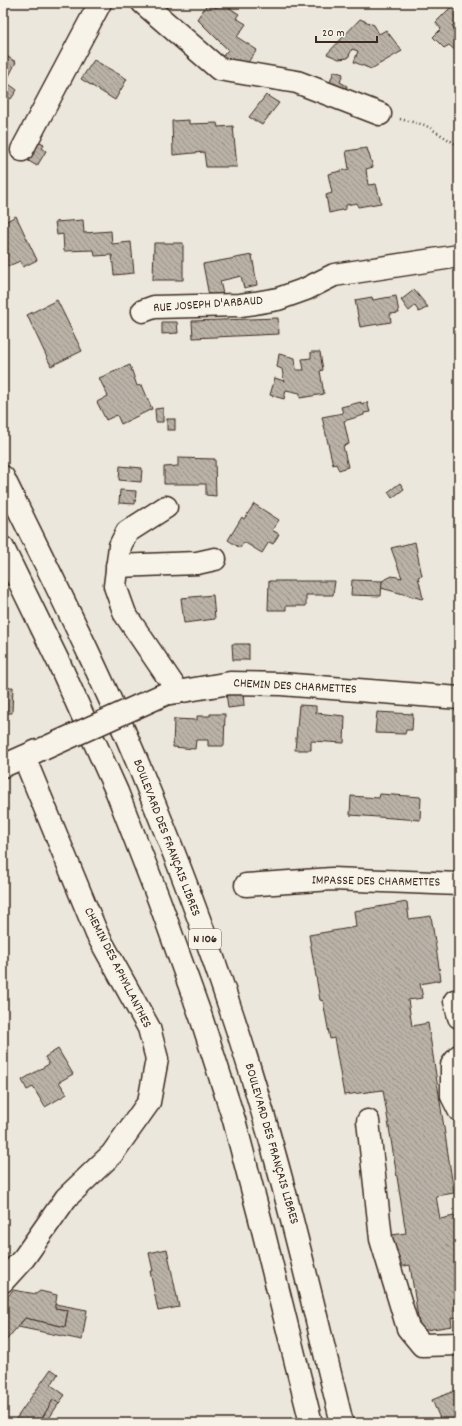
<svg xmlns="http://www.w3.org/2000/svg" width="462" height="1426" font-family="Dekko,sans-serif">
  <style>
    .building { fill: url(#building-back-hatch); stroke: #3b2a1e }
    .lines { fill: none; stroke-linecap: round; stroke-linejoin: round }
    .minor-casing { stroke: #3b2a1e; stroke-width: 25 }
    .major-casing { stroke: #3b2a1e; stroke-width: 25 }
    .path { stroke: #3b2a1e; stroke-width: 2.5; stroke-dasharray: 1 3; stroke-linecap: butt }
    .minor { stroke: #f7f3e8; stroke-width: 22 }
    .major { stroke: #f7f3e8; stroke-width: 22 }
    .minor-bridge-casing { stroke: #3b2a1e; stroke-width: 25; stroke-linecap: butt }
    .minor-bridge { stroke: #f7f3e8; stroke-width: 22 }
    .labels { text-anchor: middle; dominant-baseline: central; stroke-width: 3.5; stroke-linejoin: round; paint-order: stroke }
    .shield { fill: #f7f3e8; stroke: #73665b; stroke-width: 1 }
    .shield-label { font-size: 12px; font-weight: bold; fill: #3b2a1e }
    .street-label { font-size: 13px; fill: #3b2a1e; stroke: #f7f3e8 }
  </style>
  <defs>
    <pattern id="building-back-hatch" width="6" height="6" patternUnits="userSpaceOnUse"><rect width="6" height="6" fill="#bab2a7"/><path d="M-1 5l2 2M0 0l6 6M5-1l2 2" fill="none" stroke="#989187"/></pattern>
  </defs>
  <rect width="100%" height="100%" fill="#ece7dc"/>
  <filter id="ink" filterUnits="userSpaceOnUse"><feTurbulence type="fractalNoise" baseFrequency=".025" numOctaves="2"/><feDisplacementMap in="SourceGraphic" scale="8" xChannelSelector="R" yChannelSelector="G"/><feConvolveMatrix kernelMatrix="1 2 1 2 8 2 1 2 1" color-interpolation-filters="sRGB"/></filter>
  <g filter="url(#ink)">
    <g class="building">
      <path d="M208,3l8,5 3,-5h3l17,11 -3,4 10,6 -9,13 20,13 -9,12 3,1 -2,2 -28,-7 7,-8 -31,-31z"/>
      <path d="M455,3h4v17l-7,6 7,8v16l-2,2 -8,-7 -5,3 -11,-11 8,-8 -5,-6 1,-2z"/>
      <path d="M360,19l14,6 5,9 7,-4 16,21 -31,18 -17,-7 4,-11 -6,-2 -4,9 -9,1 -12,-5z"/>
      <path d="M3,54l13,8 -10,20 11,8 -6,9 -8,-5z"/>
      <path d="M94,60l33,19 -12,21 -34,-21z"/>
      <path d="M334,71l9,3 -3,8 7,4 -2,9 -17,-7z"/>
      <path d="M266,95l13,8 -17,22 -13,-8z"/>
      <path d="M189,120v4l28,-1 1,4 15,-1 4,41h-31l-2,-15 -31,3 -1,-34z"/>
      <path d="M38,141l6,3 -2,4 4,3 -9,15 -10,-6z"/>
      <path d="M367,148l6,19 -7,2 2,16 8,-1 5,19 -23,4 -1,-4 -11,2v4l-17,4 -3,-18 6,-2 -4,-19 21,-5 -3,-18z"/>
      <path d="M16,216l21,44 -14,7 -3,-6 -16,7 -1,-2v-43z"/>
      <path d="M83,220l1,13 27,-2 1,13 19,-2 3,31 -20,2 -2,-20 -17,1 -1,-6 -30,1 -1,-17 -6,1 -2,-13z"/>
      <path d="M154,243h29v37h-30z"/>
      <path d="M252,255l5,30 -13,3 -3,-12 -21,5 3,13 -14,2 -6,-32z"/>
      <path d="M414,290l14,17 -9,5 -4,-6 -6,5 -8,-11z"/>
      <path d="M396,296l3,17 -9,1 1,8 -31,5 -5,-27 17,-3 1,3z"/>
      <path d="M57,300l25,51 -31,15 -24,-51z"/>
      <path d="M278,318l1,16 -86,4 -1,-17z"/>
      <path d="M162,322h15l1,11 -16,1z"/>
      <path d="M311,352h9l3,18 -3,1 4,23 -24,4v-5l-14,-3 -2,9 -14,-4 5,-17 9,3 -2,-12 -5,-2 2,-13 16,4 1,12h8l-2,-11 9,-1z"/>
      <path d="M130,365l7,21 5,-1 10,24 -31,15 -4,-9 -11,5 -9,-18 11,-6 -9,-18z"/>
      <path d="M361,402v2l6,-2 3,10 -6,1v2l-20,6 5,23 -6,2 5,21 -9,3 -3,-6 -3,1 -11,-48 21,-4 -2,-6z"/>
      <path d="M163,408v14h-7l-1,-13z"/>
      <rect x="167" y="419" width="8" height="11"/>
      <path d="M178,458l37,1 1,37 -10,-1v-11h-42v-17l14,-1z"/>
      <path d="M120,466l22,2 -1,14 -22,-2z"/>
      <path d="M400,483l4,6 -12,9 -4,-6z"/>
      <path d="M120,490l16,1 -1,13 -16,-1z"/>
      <path d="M254,504l25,16 -7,10 7,4 -6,10 -4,-2 -7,11 -18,-11 -4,6 -12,-8 14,-23 2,2z"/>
      <path d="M415,542l7,34 -4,1 5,21 -1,1 -41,-11 1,-7 10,-5 10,2 -11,-30z"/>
      <path d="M352,580l30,1 -1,15 -30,-1z"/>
      <path d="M269,581h66l-2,14h-27v11h-20v4h-18z"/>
      <path d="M213,595l2,24 -31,4 -3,-25z"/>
      <path d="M232,644h17v16h-16z"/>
      <path d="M13,687l-1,26h-9l1,-25z"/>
      <path d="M243,689l1,17 -16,2 -2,-16z"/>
      <path d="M299,705l17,1v7l29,3 -1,27 -33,-2v9h-16z"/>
      <path d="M377,712l36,2 -1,16h-6l-1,4 -30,-1z"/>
      <path d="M210,714h15l-1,32h-16v-6h-12l-1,9 -22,-2 1,-28 23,1v-4h13z"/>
      <path d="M380,794l41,3 -1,23 -70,-5 1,-19 28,2z"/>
      <path d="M407,902l2,17 22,-3 10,64 -21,4 3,14 -15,2 4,26 16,-3 26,170 -18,3 4,23 19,-4v102l-8,1 1,8 -32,5 -10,-66 -12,2 -6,-32 14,-2 -23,-143 -39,5 -10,-57 -4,1 -7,-38 -3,-1 -11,-65 47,-8 -2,-16z"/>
      <path d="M58,1049l15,25 -14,8 8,12 -22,13 -12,-20 -6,3 -5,-10 27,-16 -4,-7z"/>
      <path d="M167,1249l12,58 -21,4 -8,-40h3l-4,-18z"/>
      <path d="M13,1290l23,4 4,-3 17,4 -2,13 13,2 -3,17 -40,-9 -22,26v-42z"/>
      <path d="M55,1304l32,6 -5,30 -64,-13 7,-9 40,9 3,-17 -13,-2z"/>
      <path d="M51,1369l7,5 -7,11 14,10 -6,8 -6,-3 -12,20 3,3h-31z"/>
      <path d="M459,1389v34h-17l-10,-23z"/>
      <path d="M53,1400l6,3 -13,20h-2l-3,-3z"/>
    </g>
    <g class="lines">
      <g class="minor-casing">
        <g id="minor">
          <path d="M143,3l76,66 78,13 83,32"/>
          <path d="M22,150l78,-147"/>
          <path d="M143,311l11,-4 86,-2 15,-2 23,-4 28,-10 28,-14 125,-19"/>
          <path d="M166,507l-39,25 -7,14 -5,40 10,28 53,78"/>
          <path d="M117,566l80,-3 18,-4"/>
          <path d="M165,694l65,-11 51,1 178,14"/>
          <path d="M3,766l34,-15"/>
          <path d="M246,885l86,-6 127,5"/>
          <path d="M455,1001l4,16"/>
          <path d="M459,1056l-7,9v31l7,14"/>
          <path d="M368,1121l13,118 27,89 14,17 37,-1"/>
          <path d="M3,1281l21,-23 42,-60 46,-44 37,-52 8,-43 -8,-31 -52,-94 -73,-177"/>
        </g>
      </g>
      <g class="major-casing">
        <g id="major">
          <path d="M3,477c47,97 97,194 138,294 32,78 63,157 89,237 46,136 78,276 112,415"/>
          <path d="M3,548l56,115 58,129 42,108 42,117 33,103 29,110 48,193"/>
        </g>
      </g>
      <path class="path" d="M400,119l25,6 34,21"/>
      <use href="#minor" class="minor"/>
      <use href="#major" class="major"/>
      <g class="minor-bridge-casing">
        <path id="minor-bridge" d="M43,749l122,-55"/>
      </g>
      <use href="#minor-bridge" class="minor-bridge"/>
    </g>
  </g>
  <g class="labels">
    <rect class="shield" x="189" y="929" width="32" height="20" rx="3"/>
    <g class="shield-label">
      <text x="205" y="939">N 106</text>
    </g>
    <g class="street-label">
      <text transform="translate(208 305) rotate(-4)">RUE JOSEPH D'ARBAUD</text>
      <text transform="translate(295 687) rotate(3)">CHEMIN DES CHARMETTES</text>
      <text transform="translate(166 838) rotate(69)">BOULEVARD DES FRANÇAIS LIBRES</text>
      <text transform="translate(376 882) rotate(1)">IMPASSE DES CHARMETTES</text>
      <text transform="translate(117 968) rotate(63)">CHEMIN DES APHYLLANTHES</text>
      <text transform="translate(271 1144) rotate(74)">BOULEVARD DES FRANÇAIS LIBRES</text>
    </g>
  </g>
  <rect width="462" height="1426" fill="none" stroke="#f7f3e8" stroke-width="16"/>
  <rect x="8" y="8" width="446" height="1410" fill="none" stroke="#3b2a1e" stroke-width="1.5" filter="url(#ink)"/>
  <path d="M316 36v6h61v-6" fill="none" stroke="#3b2a1e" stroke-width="2"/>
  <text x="322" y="36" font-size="12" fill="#3b2a1e" stroke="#f7f3e8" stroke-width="3" paint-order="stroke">20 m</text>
</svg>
